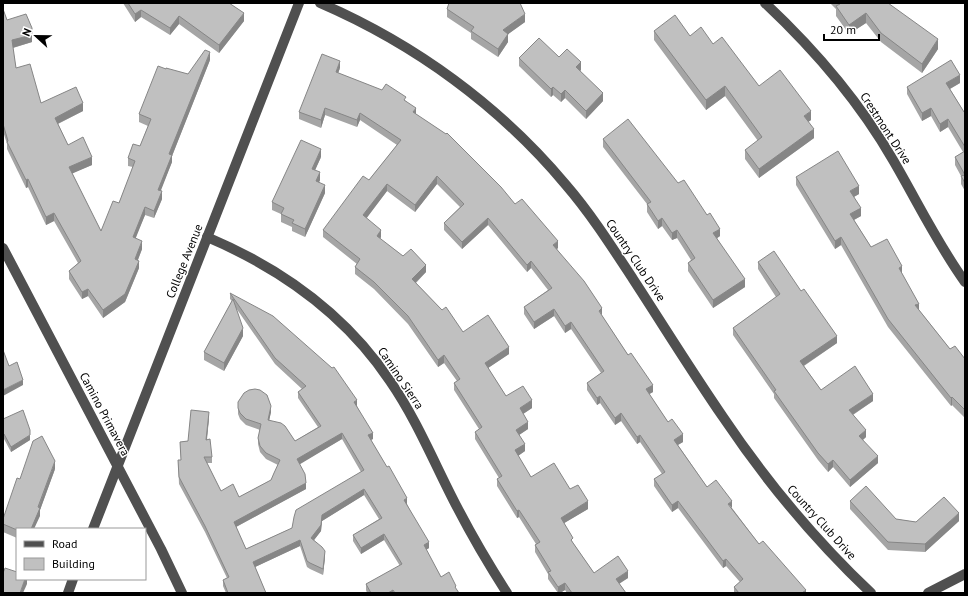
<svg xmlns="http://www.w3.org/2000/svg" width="968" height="596" font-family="'PT Sans',sans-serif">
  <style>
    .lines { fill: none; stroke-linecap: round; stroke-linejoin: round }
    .minor { stroke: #505050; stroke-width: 10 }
    .wall { fill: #a5a5a5; fill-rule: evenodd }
    .shaded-wall { fill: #868686 }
    .building { fill: #c0c0c0; stroke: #868686; fill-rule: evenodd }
    .labels { text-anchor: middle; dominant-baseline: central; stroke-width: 3; stroke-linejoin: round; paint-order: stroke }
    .street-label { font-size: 12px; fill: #000; stroke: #fff }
  </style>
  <rect width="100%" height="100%" fill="#fff"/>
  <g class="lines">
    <g class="minor">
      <path d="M320,3c95,41 180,103 246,182 25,29 46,62 67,94 30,46 59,93 90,138 43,64 92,123 148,176"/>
      <path d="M765,3c49,46 94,98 128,157 24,41 44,83 72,122"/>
      <path d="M207,237c73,31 139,78 183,144 27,39 45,84 67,126 15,29 32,58 50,86"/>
      <path d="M3,248l158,301 21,44"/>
      <path d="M93,529l206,-526"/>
      <path d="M68,593l5,-14"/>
      <path d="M928,593l37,-19"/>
    </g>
  </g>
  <g class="wall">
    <path d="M123,3h106l15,18 -25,32 -40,-29 -9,11 -29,-18 -6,5z"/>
    <path d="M830,3h58l50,46 -16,24 -41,-31 -15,-19 -17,11 -13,-18v-7z"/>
    <path d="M3,9l4,11 25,22 -19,6 3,20 25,35 42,8 -25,13 10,21 24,20 -20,8 29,58 18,-28 14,-36 -5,-1v-8l12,-12 8,-20 -9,-4v-8l27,-45 22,5 22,-14 -38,96v6l-12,29 2,8 -8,19 -9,-3 -10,23 7,11 -4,11 1,8 -14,34 -22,16 -15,-22 -6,3 -13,-20v-8l9,-8 -24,-42 -8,4 -18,-38 -2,1 -19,-39v-5l-4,-13z"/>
    <path d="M447,9l78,13 -17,12v8l-10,15 -27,-18v-6l-24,-16z"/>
    <path d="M654,31l36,5 23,8 46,42 52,34 -3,2 6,16 -55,40 -14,-19v-9l13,-9 -33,-45 -19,14 -52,-70z"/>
    <path d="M559,57l22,13 -1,1 23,30 -17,18 -21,-21 -4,4 -8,-7 -2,2 -32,-31v-8z"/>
    <path d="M340,68l-2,5 68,28 10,13 99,90 43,44 -1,1 45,67 51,76 -4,2 19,28 15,20 -5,3 29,42 25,21 27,36 47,49h-72v-6l6,-5 -14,-16 -3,2 -45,-60 -6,4 -18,-26v-7l8,-5 -22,-32 -3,2 -16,-23 -6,4 -15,-22 -3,2 -10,-15v-7l14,-10 -30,-44 -6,4 -11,-17 -20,13 -10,-15v-7l24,-17 -17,-22 -4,4 -39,-47 -26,24 -18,-19v-7l16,-16 -23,-23 -22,28 -28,-21 -21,27 15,19 -1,2 23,17 23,16 -10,11 47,49 46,22 -21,14 18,28 26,12 -9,6 5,15 -9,6 6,16 -7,5 13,21 39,12 18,20 -24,14 9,20 21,30 34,5 -9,5 7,10h-59l-2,-3 -5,3h-2l-10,-14v-5l-13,-22v-7l1,-1 -17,-27 -2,1 -20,-32v-7l2,-1 -24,-39v-7l4,-3 -25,-39v-7l3,-2 -13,-18 -6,4 -30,-43 -34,-35 -19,-15v-7l2,-3 -34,-27v-7l46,-50 28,-35 -37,-25 -3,7 -32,-12 -4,13 -22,-9v-7z"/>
    <path d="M960,83l-10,6 14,23 1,-1v80l-4,-7v-8l-6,-11v-8l8,-5 -15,-25 -8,5 -9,-16 -9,5 -15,-27v-7z"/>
    <path d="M603,139l117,97 -3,2 28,49 -32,21 -25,-37v-8l3,-3 -14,-22 -5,2 -10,-14 -4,3 -11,-17v-8l-44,-57z"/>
    <path d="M321,157l-6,13 5,10 -1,2 6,11 -20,44 -13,-6v-4l-11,-5v-8l-9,-4v-8z"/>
    <path d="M796,177l63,17 -5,3 7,19 -7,4 17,27 31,27 17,36 31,39 15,10v59l-13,-13 -1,1 -63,-79 -47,-82 -6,4 -39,-64z"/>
    <path d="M758,262l79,81 -33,23 17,24 52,11 -20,14 13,22 -3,3 15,23 -28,24 -17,-20 -5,5 -10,-12 -44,-62v-4l-41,-59v-7l43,-31 -18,-28z"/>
    <path d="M230,293l127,113 16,33 -2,1 36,64 22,44 -3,2 15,27 15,12 3,4h-92l-1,-3v-6l34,-18 -16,-26 -23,14 -8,-13v-6l26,-16 -15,-24 -42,26 -1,10 -7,9 11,17 -2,18 -13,-6 -3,-2 -7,-21 -45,21 11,26h-40l-3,-7v-6l4,-2 -22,-46 -26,-48 -1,-24h3l-1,-18 8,-1 21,-23 -2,22 5,17v6h-5l14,28 18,6 32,-17 7,-15 -12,-6 -6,-7 -2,-8v-6l2,-8 -14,-5 -6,-6 -2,-5v-12l33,10 -2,8 26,21 23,-14 -20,-29v-6l4,-3 -27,-25 -39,-56 7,28 -19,35 -20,-11v-8l28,-51 -2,-2zM342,439l19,33 -69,56 -46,21 -10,-22 70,-38 -7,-25z"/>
    <path d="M3,419l27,21 -19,12 -7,-13 -1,1z"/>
    <path d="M55,469l-15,41v6l-23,13v9l-14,-6v-13z"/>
    <path d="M850,501l46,18 20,3 43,-1 -34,31 -37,-2 -38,-41z"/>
  </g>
  <g class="shaded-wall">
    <path d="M141,10v7l-6,5v-8z"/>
    <path d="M244,13v8l-25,32v-8z"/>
    <path d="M866,13v10l-17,11v-9z"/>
    <path d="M525,14v8l-22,16v-8z"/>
    <path d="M179,16v8l-9,11v-7z"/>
    <path d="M508,34v8l-10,15v-8z"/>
    <path d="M32,35v7l-20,6v-8z"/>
    <path d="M938,39v10l-16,24v-9z"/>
    <path d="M210,52v8l-38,96v6l-14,36v-8l11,-36z"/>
    <path d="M340,61v7l-4,11v-7z"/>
    <path d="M581,62v8l-5,5v-8z"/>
    <path d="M960,75v8l-14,8v-8z"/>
    <path d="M725,86v10l-19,14v-10z"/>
    <path d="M553,87v8l-2,2v-8z"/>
    <path d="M565,90v8l-4,4v-8z"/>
    <path d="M603,93v8l-17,18v-8z"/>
    <path d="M83,103v8l-28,14v-7z"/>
    <path d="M325,108v7l-4,13v-8z"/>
    <path d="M416,108v7l-3,-3z"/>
    <path d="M931,108v8l-9,5v-8z"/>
    <path d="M811,111v9l-7,5v-9z"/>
    <path d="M360,113v7l-3,7v-7z"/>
    <path d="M948,119v8l-8,5v-8z"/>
    <path d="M814,129v9l-55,40v-9z"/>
    <path d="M321,149v8l-9,20v-8z"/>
    <path d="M92,157v8l-23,10v-8z"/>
    <path d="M320,172v8l-4,9v-8z"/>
    <path d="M437,176v8l-22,28v-7z"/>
    <path d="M28,179v8l-2,1v-8z"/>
    <path d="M387,184v7l-24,32v-8z"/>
    <path d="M325,185v8l-20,44v-8z"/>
    <path d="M859,186v8l-9,5v-8z"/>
    <path d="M162,191v8l-8,19v-7z"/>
    <path d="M145,207v8l-12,30v-8z"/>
    <path d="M861,208v8l-11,6v-8z"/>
    <path d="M54,213v8l-8,4v-8z"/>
    <path d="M488,218v7l-26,24v-7z"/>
    <path d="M662,218v8l-4,3v-8z"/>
    <path d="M720,229v7l-7,5v-8z"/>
    <path d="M381,230v7l-4,6v-7z"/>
    <path d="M677,230v8l-5,2v-7z"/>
    <path d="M841,237v8l-6,4v-8z"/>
    <path d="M142,241v8l-7,18v-8z"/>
    <path d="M558,241v7l-5,4v-7z"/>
    <path d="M139,261v7l-14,34 -22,16v-8z"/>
    <path d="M531,261v7l-4,4v-7z"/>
    <path d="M426,265v7l-14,14v-7z"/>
    <path d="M902,266v8l-3,2v-8z"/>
    <path d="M745,279v8l-32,21v-8z"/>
    <path d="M88,289v7l-6,3v-7z"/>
    <path d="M919,304v7l-4,-6z"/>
    <path d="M602,308v7l-3,-4z"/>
    <path d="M554,309v7l-20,13v-7z"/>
    <path d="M571,322v7l-6,4v-7z"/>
    <path d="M243,328v8l-19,35v-8z"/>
    <path d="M837,336v7l-37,25v-7z"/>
    <path d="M509,347v7l-24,16v-7z"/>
    <path d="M444,355v8l-6,4v-7z"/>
    <path d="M23,380v5l-20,11v-6z"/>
    <path d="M653,385v7l-7,4v-7z"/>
    <path d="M873,394v7l-24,16v-7z"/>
    <path d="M600,396v7l-3,2v-7z"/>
    <path d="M952,397v8l-1,1v-8z"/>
    <path d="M357,400v6l-3,2v-6z"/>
    <path d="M532,400v8l-12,8v-8z"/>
    <path d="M271,406v6l-3,14v-6z"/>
    <path d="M209,412v6l-3,28v-6z"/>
    <path d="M621,413v8l-6,4v-7z"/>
    <path d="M528,422v7l-12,8v-7z"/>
    <path d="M866,430v7l-7,6v-7z"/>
    <path d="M342,433v6l-45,27v-7z"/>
    <path d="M373,433v6l-5,2v-6z"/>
    <path d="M3,434h1v5l-1,1z"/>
    <path d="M683,434v8l-9,5v-7z"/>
    <path d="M30,435v5l-19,12v-5z"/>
    <path d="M640,435v7l-3,2v-7z"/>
    <path d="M525,444v7l-10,7v-8z"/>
    <path d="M878,456v7l-28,24v-7z"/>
    <path d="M833,460v7l-5,5v-8z"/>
    <path d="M55,461v8l-15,41v6l-6,13h-3z"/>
    <path d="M306,483v6l-72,39v-6z"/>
    <path d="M364,489v6l-42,26 -1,10 -10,13v-6l11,-23z"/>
    <path d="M407,498v6l-3,2v-6z"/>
    <path d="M588,501v8l-27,16v-7z"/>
    <path d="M678,501v7l-6,4v-7z"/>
    <path d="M732,501v7l-4,-4z"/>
    <path d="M519,510v7l-2,1v-7z"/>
    <path d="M959,513v8l-34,31v-8z"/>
    <path d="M384,534v6l-23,14v-6z"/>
    <path d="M300,540v6l-47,22v-6z"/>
    <path d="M429,542v6l-5,3v-6z"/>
    <path d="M325,551v6l-2,18v-6z"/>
    <path d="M726,559v7l-3,2v-7z"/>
    <path d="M628,571v7l-12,8v-7z"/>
    <path d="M25,579h2v5l-4,9h-3z"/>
    <path d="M565,583v7l-5,3h-2v-6z"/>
    <path d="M393,590v3h-5z"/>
    <path d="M806,590v3h-4z"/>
  </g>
  <g class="building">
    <path d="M128,3h101l15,10 -25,32 -40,-29 -9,12 -29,-18 -6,4z"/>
    <path d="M449,3h71l5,11 -22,16 5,4 -10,15 -27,-18 3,-4 -27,-18z"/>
    <path d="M840,3h48l50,36 -16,25 -41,-31 -15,-20 -17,12 -13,-19 4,-2z"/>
    <path d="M3,9l4,11 19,-6 6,14v7l-20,5 4,28 14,-4 11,39 35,-16 7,16 -28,15 13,27 15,-8 9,20 -23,10 32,64 12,-30 6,2 16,-42 -7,-3 5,-14 7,2 11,-27 -12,-5 19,-48 8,3v-1l22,6 17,-24 5,2 -41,102 3,1 -14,35 4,1 -8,20 -9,-4 -12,30 9,4 -7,18 4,2 -14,33 -22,16 -15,-21 -6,3 -13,-21 12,-10 -27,-48 -8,4 -18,-38 -2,1 -19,-38 1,-1 -5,-17z"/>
    <path d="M675,15l15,21 11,-9 12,17 9,-7 37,49 21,-16 31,41 -7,5 10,13 -55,40 -14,-19 17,-13 -37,-51 -19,14 -52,-69z"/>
    <path d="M539,38l20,19 8,-8 14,13 -5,5 27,26 -17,18 -21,-21 -4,4 -8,-7 -2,2 -32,-31z"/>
    <path d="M322,54l18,7 -4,11 46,18 4,-6 20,13 -2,3 12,8 -3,4 33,22 1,-1 54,54 14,17 7,-5 36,42 -5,4 31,36 18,27 -3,3 29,44 3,-2 22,32 -7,4 22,33 4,-3 11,15 -9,6 33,47 9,-7 16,21 -4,3 31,40 4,-3 43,49 -4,3h-63l-5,-6 9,-8 -17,-20 -3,2 -45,-60 -6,4 -18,-26 11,-7 -25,-37 -3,2 -16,-24 -6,5 -15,-22 -3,2 -10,-15 17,-12 -33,-49 -6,4 -11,-17 -20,13 -10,-15 28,-19 -21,-27 -4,4 -39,-47 -26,24 -18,-19 20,-19 -27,-28 -22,29 -28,-21 -24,31 18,15 -4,6 26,20 8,-7 15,16 -14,14 30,31 4,-3 17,25 25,-17 21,32 -24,16 21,33 17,-10 9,14 -12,8 8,14 -12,8 9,14 -10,6 16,27 23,-14 16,26 8,-4 10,16 -27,17 12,20 -2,2 23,33 24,-17 10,15 -12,8 10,14h-54l-7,-10 -7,4 -10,-15 3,-1 -16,-26 5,-3 -21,-32 -2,1 -20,-32 5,-3 -27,-44 7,-5 -28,-44 6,-4 -16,-24 -6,5 -30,-44 -34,-34 -19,-15 5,-8 -37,-29 40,-54 6,4 32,-40 -41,-27 -3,7 -32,-12 -4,12 -22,-8z"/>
    <path d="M951,60l9,15 -14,8 18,29 1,-1v36l-17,-28 -8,5 -9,-16 -9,5 -15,-26z"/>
    <path d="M628,119l50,64 6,-3 23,35 3,-2 10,16 -7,4 32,46 -32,21 -25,-37 7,-5 -18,-28 -5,3 -10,-15 -4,3 -11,-17 4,-2 -48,-63z"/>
    <path d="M301,140l20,9 -9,20 8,3 -4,9 9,4 -20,44 -13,-6 2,-3 -13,-6 3,-6 -12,-6z"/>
    <path d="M838,151l21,35 -9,5 11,17 -11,6 21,33 16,-8 15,27 -3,2 20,36 -4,1 35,44 5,-3 10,13v51l-13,-13 -1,1 -63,-79 -47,-82 -6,4 -39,-64z"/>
    <path d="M965,151v32l-4,-7 4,-1 -10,-18z"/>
    <path d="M774,251l27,40 3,-2 33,47 -37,25 21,29 34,-24 18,28 -24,16 17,20 -7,6 19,20 -28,24 -17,-20 -5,4 -10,-11 -44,-62 2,-1 -43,-62 47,-34 -22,-32z"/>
    <path d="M230,293l43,23 59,52 2,-1 23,33 -3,2 19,31 -5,2 19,32 2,-1 18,32 -3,2 25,42 -5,3 17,32 8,-5 7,14 -1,1 4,6h-64l-2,-3 -5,3h-17l-5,-9 36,-20 -18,-30 -23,14 -8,-13 29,-17 -18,-29 -42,26 -1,10 -10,13 11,9 3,4 -2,18 -13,-6 -3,-2 -7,-21 -47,22 13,31h-38l-5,-13 6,-3 -24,-51 -26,-49 -1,-17h3l-1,-18 8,-1 3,-31 18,2 -3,28 4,-1 2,18h-8l17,34 12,-7 6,13 32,-17 3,-7 6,-13 -14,-7 -6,-7 -2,-8 3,-14 -15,-5 -6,-6 -2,-5v-6l6,-9 5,-3 6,-1 5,1 7,5 4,11 -3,14 13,3 4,3 10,15 26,-15 -23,-34 8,-6 -31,-28zM342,433l22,37 -68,40 -2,7 -2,11 -46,21 -12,-27 72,-39 -1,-9 -8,-15z"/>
    <path d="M233,299l10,29 -19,35 -20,-11z"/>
    <path d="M3,350l6,16 8,-4 6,18 -20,10z"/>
    <path d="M23,410l7,20v5l-19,12 -7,-13h-1v-15z"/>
    <path d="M42,436l13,25 -17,46 2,1 -9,21h-14v1l-14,-6v-5l14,-41 3,1 13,-38z"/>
    <path d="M866,486l30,33 20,3 28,-25 15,16 -34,31 -37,-2 -38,-41z"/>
    <path d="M5,568l12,4v7h8l-5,14h-17v-20z"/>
  </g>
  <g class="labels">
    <g class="street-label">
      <text transform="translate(886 128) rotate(57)">Crestmont Drive</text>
      <text transform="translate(636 260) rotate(56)">Country Club Drive</text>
      <text transform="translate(184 261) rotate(-68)">College Avenue</text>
      <text transform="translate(401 378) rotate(56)">Camino Sierra</text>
      <text transform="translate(105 414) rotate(62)">Camino Primavera</text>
      <text transform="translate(822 522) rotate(48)">Country Club Drive</text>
    </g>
  </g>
  <rect width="968" height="596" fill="none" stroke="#000000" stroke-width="8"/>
  <rect x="16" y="528" width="130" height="52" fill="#ffffff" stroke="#999999"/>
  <rect x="24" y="541" width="20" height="6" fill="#505050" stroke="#999999"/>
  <text x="52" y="548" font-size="12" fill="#000000">Road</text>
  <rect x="24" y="558" width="20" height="12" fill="#c0c0c0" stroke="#999999"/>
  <text x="52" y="568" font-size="12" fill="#000000">Building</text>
  <g transform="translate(36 36) rotate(292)" stroke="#ffffff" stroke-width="3" paint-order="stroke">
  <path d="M0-3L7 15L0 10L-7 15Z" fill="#000000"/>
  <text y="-6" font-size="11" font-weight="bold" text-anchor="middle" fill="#000000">N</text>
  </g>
  <path d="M824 34v6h55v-6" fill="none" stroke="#000000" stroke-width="2"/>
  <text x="830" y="34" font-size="12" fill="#000000" stroke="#ffffff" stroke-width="3" paint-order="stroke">20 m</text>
</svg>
